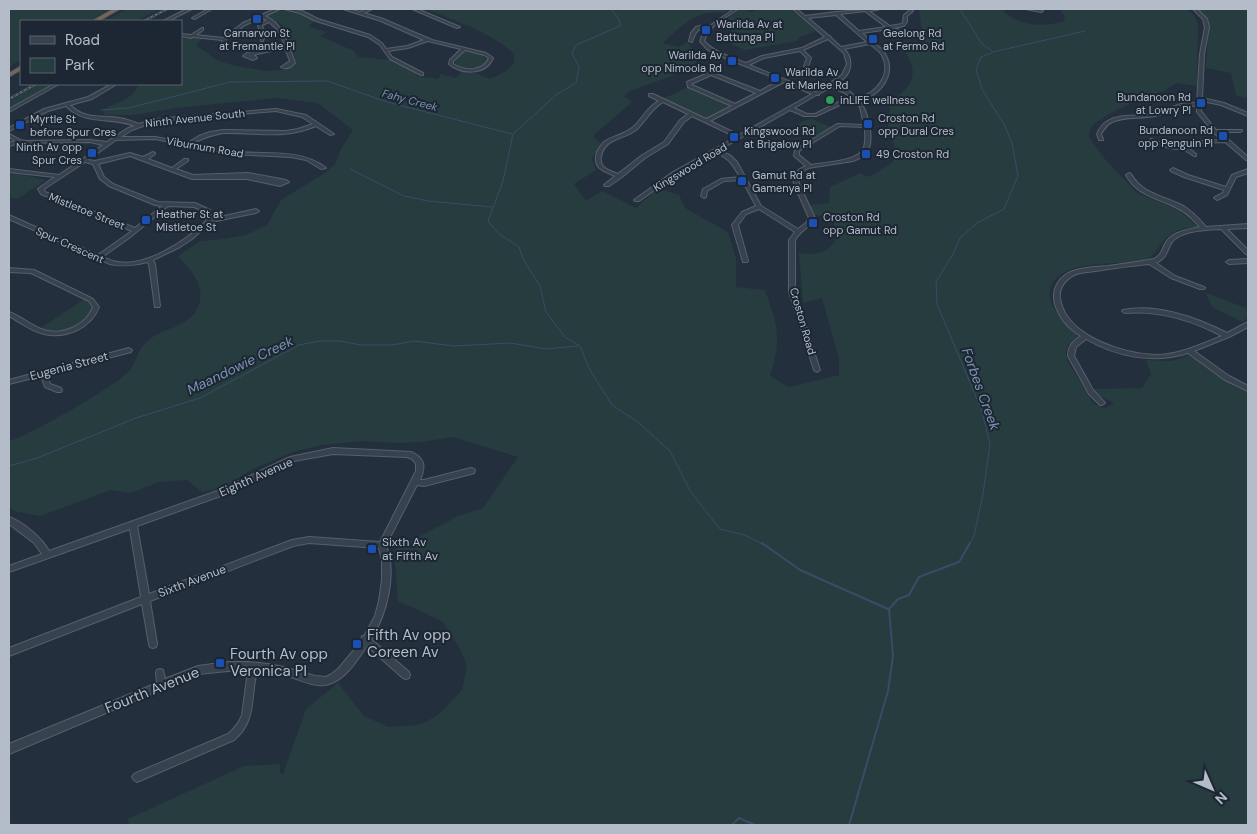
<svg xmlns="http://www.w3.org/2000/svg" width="1257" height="834" font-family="'DM Sans',sans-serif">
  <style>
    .green { fill: #263c3f }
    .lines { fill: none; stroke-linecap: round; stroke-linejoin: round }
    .stream-far1 { stroke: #394c67; stroke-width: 1 }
    .stream { stroke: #394c67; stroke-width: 2 }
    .minor-casing { stroke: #565f6c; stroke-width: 2 }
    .highway-casing { stroke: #434c59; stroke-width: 2 }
    .minor { fill: #38414e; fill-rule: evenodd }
    .highway { fill: #746855; fill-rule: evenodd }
    .rail-casing { stroke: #5a6575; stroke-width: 2.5 }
    .rail { stroke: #1d2633; stroke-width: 1; stroke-dasharray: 2.5; stroke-linecap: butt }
    .transit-dot { fill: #1a4fb4; stroke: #1d2633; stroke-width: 2 }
    .leisure-dot { fill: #2e9e5b; stroke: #1d2633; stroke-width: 2 }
    .labels { text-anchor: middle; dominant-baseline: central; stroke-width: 4; stroke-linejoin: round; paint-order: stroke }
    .far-poi-label { font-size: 11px; fill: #b4bcc9; stroke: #1d2633; text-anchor: start }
    .far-water-label { font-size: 11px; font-style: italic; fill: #7c92b1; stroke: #1d2633 }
    .far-street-label { font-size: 11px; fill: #b4bcc9; stroke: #1d2633 }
    .street-label { font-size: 12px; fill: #b4bcc9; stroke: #1d2633 }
    .poi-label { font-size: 12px; fill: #b4bcc9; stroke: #1d2633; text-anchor: start }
    .water-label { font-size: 14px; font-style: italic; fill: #7c92b1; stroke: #1d2633 }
    .near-poi-label { font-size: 15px; fill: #b4bcc9; stroke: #1d2633; text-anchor: start }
    .near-street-label { font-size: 15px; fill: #b4bcc9; stroke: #1d2633 }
  </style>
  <rect width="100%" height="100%" fill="#242f3e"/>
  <g class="green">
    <path d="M9,9h101l-21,12h-68v38l-12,8z"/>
    <path d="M127,9h32l-23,12h-31z"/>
    <path d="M426,9h303l-5,4c-26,-5 -43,13 -61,30l15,4 9,-5 13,16 -13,12 -57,21 -6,5 8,6 -39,34 8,7 -9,16 4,11 -22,14 12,17 16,-10 34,17 22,-20 21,7 6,13 43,24 8,26v29l29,3c13,37 17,48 5,86l19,11 50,-12v-16l-17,-61 -19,5 -4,-50c18,2 29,1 39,-17l-6,-19 -18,-2 -5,-10 20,-2 1,-16 30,-14 9,4 24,-15 4,-8 -9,-27 2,-20 -23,-4 -2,-3 7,-4 17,6c31,-19 30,-37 6,-62l26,3 2,-3 -4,-31h83c13,17 43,19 62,12l1,-6 -5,-4c12,-5 22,2 33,-2h93l8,6 4,9 -1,62 -21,-3 -10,7 -27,9 -30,15 -15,10 -5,7v6l16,22 32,34 42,17 19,17c-9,1 -19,1 -27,7 -14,9 -11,21 -29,27 -18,2 -55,2 -70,8 -42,16 -16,49 7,67l-12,10 -1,9 2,7 25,41 11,6 10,-6 -14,-7 -7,-7 49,-1 9,-14 -5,-14 26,1 18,-6 42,30 16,7v433h-1119l-1,-6 116,-53 36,-2v9l3,1 23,-65 32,-26 26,33 24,11 31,-2 18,-9 25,-26 5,-24 -8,-19 -17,-26 -44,-20 -4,-51 64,-34 25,-8 35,-51 -66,-20 -29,5 -28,1 -34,-2 -39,4 -29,7 -40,17 -32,19 -19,4 -15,-12 -28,2 -28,11 -20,-3 -71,26 -26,-5 -5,-4v-66c18,-4 109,-56 121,-71 8,-11 7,-21 20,-31 14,-11 38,-12 47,-30 11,-21 -6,-39 -19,-53l22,-15 23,-2 23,-4 21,-10 14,-25 44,-27 10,-9 6,-15 12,-19 -35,-27 -41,-5 -101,10 -43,7h-29v-6c14,-7 30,-10 34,-25h43v-44l4,-2 17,1 -6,6 22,16 18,5 31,5 14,-1 14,-4 -11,-39 -6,-5 -13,-6c22,-10 30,-5 51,5l-7,4 3,3 14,4 -6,4 34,15 4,6 33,3 24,12 2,4 21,3 3,-5 14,4 7,-6 14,1 14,6 16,-8 8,-8v-9c-23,-22 -59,-33 -88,-45z"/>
    <path d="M740,9l12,3 4,-3h34l26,22 -16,6 -3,4 -52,9 -12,-5 -9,-7 16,-15 -13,-4z"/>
    <path d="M1197,9h51v90l-12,-4 -5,-22 -25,-5 3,-45z"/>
    <path d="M465,51l18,5 4,5 -10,6 -18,1 -6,-8z"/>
    <path d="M39,84h13l-43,25v-8z"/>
    <path d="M688,87h1l43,20 -24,13 -45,-21z"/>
    <path d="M812,119l19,8 -16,9 -21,-9 9,-6z"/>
    <path d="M14,173l32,7 -29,19 -8,-2v-21z"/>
    <path d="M1205,292l43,17v8l-5,5 -31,-15z"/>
    <path d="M84,299l8,4 2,5c-2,3 -3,8 -6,10 -11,12 -33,17 -47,10z"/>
  </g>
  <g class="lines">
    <g class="stream-far1">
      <path d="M611,9l8,10 1,7 -44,19 -4,8 7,14 -3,16 -20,12 -43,39 -10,47 -15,40 11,13 20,13 4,12 17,27 6,26 19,25 15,9 10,24 22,35 27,18 31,28 20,40 30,38 25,6 19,10"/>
      <path d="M960,9l22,35 10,7"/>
      <path d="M101,110l28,-2 101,-26 97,-1 60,21 125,32"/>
      <path d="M350,169l54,27 24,5 64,6"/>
      <path d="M9,466l28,-8 99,-40 64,-20 99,-53 21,-4h20l21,4h31l22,-4 40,5 56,-3 37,6 31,-3"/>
      <path d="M969,545l5,-9 9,-42 7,-50 -8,-33 -45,-107 -1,-22 17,-28 7,-16 17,-15 27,-14 14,-33 -6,-33 -7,-17 -23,-37 -6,-19 5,-13 12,-5 92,-21"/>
    </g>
    <g class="stream">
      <path d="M762,543l38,27 88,39"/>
      <path d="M732,825l7,-7 16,7"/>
      <path d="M849,825l39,-134 5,-35 -4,-47 9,-10 11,-4 10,-18 40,-15 11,-19"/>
    </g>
    <g class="minor-casing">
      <g id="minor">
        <path d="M187,9h5l-24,12h-5z"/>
        <path d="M208,9h4l-17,10 -3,-1z"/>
        <path d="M275,9h5l-15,7c18,9 15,16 25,30l-1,1 6,16c-4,4 -9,7 -14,4l9,-6 -5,-13 -28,6 -3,1 3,3 -4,2 -10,-4 4,-3 38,-8 -7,-15 -9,-8 -7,3 3,11 -2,5h-2v-5l-3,-11 9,-5 -6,-2 -16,7 -19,14v7l-2,1 -2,-1v-6l-29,-3 -2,1 -10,-2v-2l10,1 11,-7h1v2l-7,5 27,3 20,-15z"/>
        <path d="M284,9h6l12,2 16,8 52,16 12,8 4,6 21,-3 17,-6 -43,-19 -38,-12h5l12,3 7,-3h5l-8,4 19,6 49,21 54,13 7,5c-7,17 -31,17 -44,6l1,-4 11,-11 -33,-8 -20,7 -20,3 4,6 31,16v2h-2l-31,-16 -10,-14 -12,-8 -52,-16 -16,-8zM465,50l19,5 5,3c-6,14 -25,13 -36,6v-3z"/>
        <path d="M412,9h5l43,18 -3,1z"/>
        <path d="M734,9h4c-13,9 -29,16 -34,32 11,12 27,16 42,22l16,-7 40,-8 23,-11 -32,-28h4l8,7 31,-4 43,-3 -2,1 -8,1 21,15 12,-2 1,-2 1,-7 6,-5 3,1 -6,5v6l-3,4 -11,2 21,6v2l-25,-7 -27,4 9,8h3v2c3,3 9,6 11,11 12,20 -5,43 -26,46 9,11 16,40 8,52 -3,4 -8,7 -14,9l-45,7 -6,4 -4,3 1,9 16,34c-5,9 -15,13 -20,22v52l25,78 -3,2 -3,-2 -25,-78v-52l6,-8 -36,-23 -13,5 -8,11 10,36 -1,1h-4l-11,-37 10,-13 14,-6 -14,-26 -18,1 -17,10 -1,6 -2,1 -3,-2 2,-7 18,-10 19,-2c-8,-14 -10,-17 -24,-25l-39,22 -38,27h-4l-1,-1 39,-28 63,-35 -44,-21 -8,6 -16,22 -23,14 -23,19 -13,9h-4l-1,-1 11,-9c-12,-5 -23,-8 -18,-24 2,-4 4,-7 7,-10 8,-6 19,-7 28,-14 10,-8 15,-21 27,-27l-10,-5v-2h4l53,25 26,-13 -44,-19 -1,-5 24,-10 49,19 20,-11 -67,-27 -6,-4 -7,-8 2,-5 6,-9c-10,0 -13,6 -16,15l-3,-1 2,-8 5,-6 8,-2h7zM865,11l21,16 -27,4 -19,-17zM836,15l31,27 -26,5 -10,-9 -1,-2h-1l-21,-18zM828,39l16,14 3,11 -5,11 -26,17 -67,-27 15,-7 36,-7 7,7 -3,8 4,1 3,-9 -8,-8zM870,44c4,3 9,7 12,11 10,19 -5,39 -25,43l-8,-7 -15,-6c3,-2 8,-5 10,-7 9,-8 8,-22 0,-29zM711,75l45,18 -21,11 -43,-19 -1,-1zM784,82l28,12 -73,41 -29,-14zM831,87l14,6 8,6 -12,2 -26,13h-8l-13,-6 22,-13h3v-1zM855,101l5,6 4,18 -27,-1 -42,26 -1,6 12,10c-9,4 -14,8 -12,18l15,34 -3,5 -8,6 -37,-23 -24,-44 -6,-6 -12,-6 71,-40 14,6h12l28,-13zM663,102l25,12 -8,6 -16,22 -23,14 -23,18c-8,-3 -19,-6 -17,-17 3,-19 22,-17 35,-27 10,-9 15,-21 27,-28zM840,126l25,1c0,7 1,14 -1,20 -4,15 -40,15 -53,18l-12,-10v-4z"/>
        <path d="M1026,9h8l9,2 -2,1z"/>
        <path d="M1193,9h4l10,10 2,8 -5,27 -2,44 22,5 24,10v3l-27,-11 -19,-4 -1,10 15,19h26v1l-2,1h-20l28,25v3h-2l-21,-18 -23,1 -15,4 9,7v2h-2l-11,-7c-12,1 -23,-4 -34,-8v-1l2,-1 17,6 12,2 22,-6 20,-1 -9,-8 -16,-20v-6c-19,-2 -25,6 -42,10 -14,3 -30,0 -43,6 -6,3 -8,7 -11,12l2,5v1h-4l-2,-6c2,-5 4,-9 9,-12 13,-9 31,-5 46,-8 18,-4 25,-13 45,-11l3,-49 5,-27 -2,-8z"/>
        <path d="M54,84h5l-50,28v-3z"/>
        <path d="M112,84h5l-25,15 -22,6c15,15 30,10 49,13 7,1 13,3 20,6l16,-5 121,-10 30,6 28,19 -4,1 -14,-9c-33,14 -59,6 -93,7 -11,2 -21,5 -31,11 13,2 26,6 38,7 32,5 69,-4 96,17l-5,1 -15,-9 -15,-3 -60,-3 -76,-15 -39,1 -28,20 7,1 35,-8 13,4 10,-5 2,1v1l-7,5 24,9 12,-9h4v2l-12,8 17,6 55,-2 38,7 3,2 -9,4 -33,-7h-55l-62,-23 -32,8 6,13 9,7 45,18 37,1 15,7 1,9 45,-10 3,2 -3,2 -45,9 -19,17 -12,8 -27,13 2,4 5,42 -1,1h-4l-6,-43 -1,-2c-13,3 -25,5 -38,2l-101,-45v-4l2,1 87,39 34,-24 -91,-37 -3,-5 1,-1 16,-11 -46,-5v-3l50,6 44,-30 -13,-3 -64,1h-7l-10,3v-3l6,-2 -6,-4v-3l11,6 6,1 64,-1 17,2 21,-14 7,-2c-25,-10 -49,0 -69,-20l-18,5 -39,20v-3l35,-19 44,-12zM276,111l26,6 11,7 -15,5 -12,2 -63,-1 -13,2 -11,4 -12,7 -32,-6h-34l11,-7 24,-9zM85,162l8,2 7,15 9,7 46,19 7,1 -27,22 -90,-36 -1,-3zM168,206l26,1 11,5 1,9c-20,20 -63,49 -93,40 -3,-1 -7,-3 -11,-4l27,-19z"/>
        <path d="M1173,168l15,7 38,12 6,-12 16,-6v4l-12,4 -9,18 -10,5 -3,-2 1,-1 8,-4 1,-3 -40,-13 -13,-6 -1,-1z"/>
        <path d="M1129,173l2,1c12,21 32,21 52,32 9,5 16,13 23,21l42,-3v4l-21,1 21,21v5l-2,-1 -25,-25c-13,1 -40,1 -49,13 -6,9 -4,15 -16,21l19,13 29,11 1,1 -1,1h-4l-29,-11 -22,-14c-17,2 -35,4 -53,7 -7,1 -16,1 -22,4 -11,6 -17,16 -13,28 9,34 63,51 95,52 23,0 45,-11 66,-19 -30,-16 -64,-26 -97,-23l-3,-2 1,-1c33,-7 75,8 104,23l21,-11v5l-19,10 -35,14 35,25 19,10v5l-23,-11 -37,-27c-34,11 -71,4 -102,-14l-10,8 -2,9 19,34 12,13 -3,2h-2l-11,-11 -21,-38c0,-10 5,-15 13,-20 -12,-7 -22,-18 -26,-32 -4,-15 4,-28 18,-33 11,-4 24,-4 35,-5 15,-2 30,-4 46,-7 7,-4 8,-8 11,-15 7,-13 23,-14 35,-17 -6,-6 -12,-14 -21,-18 -19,-11 -41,-12 -53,-34z"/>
        <path d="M1248,259v4l-19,1 -3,-2 3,-2z"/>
        <path d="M9,268l25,2 59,29 6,8c-8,21 -33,32 -55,27 -13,-3 -24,-12 -35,-18v-4c12,4 22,14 35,18 19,6 42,-5 49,-23l-4,-6 -58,-28 -22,-1z"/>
        <path d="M129,348l3,2 -1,2 -84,22 3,10 11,4 1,2 -1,2h-4l-12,-5 -4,-11 -32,8v-4z"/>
        <path d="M333,448l78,4c14,6 15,14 9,28h4l47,-12 3,1 1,2 -1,2 -3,1 -47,12 -7,-1 -31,60c11,29 1,69 -15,94l38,33 1,3 -1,3 -3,1 -3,-1 -36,-32c-10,14 -21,33 -38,38 -14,5 -32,-6 -45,-9 -9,-2 -18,-3 -27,-4 -7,26 0,50 -23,69l-97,42 -3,-2 -2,-3 2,-3 94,-40c7,-6 11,-11 14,-19l6,-44h-20l-30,3 -189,80v-10l148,-61 -1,-10 1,-3 3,-1 3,1 2,9 33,-13 30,-4h20l20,2 16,3 31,9 11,1 4,-2 8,-6 16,-19 7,-10 1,-4h2l4,-7 7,-13 4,-15 3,-21v-20l-3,-12 -70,-5 -16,3 -143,55 7,43 -1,3 -3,1 -3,-1 -1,-3 -7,-40 -133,52v-8l132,-51 -11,-68 -121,43v-6l33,-12 -8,-11 -25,-19v-7c14,5 33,21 40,34l171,-61 70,-33zM333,454l74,3 5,2 4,5v7l-36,71 -71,-5 -17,3 -143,54 -12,-68 89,-32 68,-33z"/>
      </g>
    </g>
    <g class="highway-casing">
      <g id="highway">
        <path d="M113,9h7l-21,12h-7z"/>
        <path d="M21,66v4l-12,7v-4z"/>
      </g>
    </g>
    <use href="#minor" class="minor"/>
    <use href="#highway" class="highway"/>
    <g class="rail-casing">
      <g id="rail">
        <path d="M144,21l23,-12"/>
        <path d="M9,99l27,-15"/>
      </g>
    </g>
    <use href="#rail" class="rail"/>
  </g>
  <g class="transit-dot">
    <rect x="252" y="14" width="10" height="10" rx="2.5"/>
    <rect x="701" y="25" width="10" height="10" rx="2.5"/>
    <rect x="868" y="34" width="10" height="10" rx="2.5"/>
    <rect x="727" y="56" width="10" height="10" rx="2.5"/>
    <rect x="770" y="73" width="10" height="10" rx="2.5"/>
    <rect x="1196" y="98" width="10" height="10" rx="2.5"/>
    <rect x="863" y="119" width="10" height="10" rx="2.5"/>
    <rect x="15" y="120" width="10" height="10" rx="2.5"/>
    <rect x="1218" y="131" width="10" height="10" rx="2.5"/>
    <rect x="729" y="132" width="10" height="10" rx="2.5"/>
    <rect x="87" y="148" width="10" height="10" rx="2.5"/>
    <rect x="861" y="149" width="10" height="10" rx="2.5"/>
    <rect x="737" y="176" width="10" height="10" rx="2.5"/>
    <rect x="141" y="215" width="10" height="10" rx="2.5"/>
    <rect x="808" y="218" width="10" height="10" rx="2.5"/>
    <rect x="367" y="544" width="10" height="10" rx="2.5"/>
    <rect x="352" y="639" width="10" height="10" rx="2.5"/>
    <rect x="215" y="658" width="10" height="10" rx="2.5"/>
  </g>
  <circle class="leisure-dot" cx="830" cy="100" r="5"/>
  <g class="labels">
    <g class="far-poi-label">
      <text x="716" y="24">Warilda Av at<tspan x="716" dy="13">Battunga Pl</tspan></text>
      <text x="257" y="33" text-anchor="middle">Carnarvon St<tspan x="257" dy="13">at Fremantle Pl</tspan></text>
      <text x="883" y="33">Geelong Rd<tspan x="883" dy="13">at Fermo Rd</tspan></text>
      <text x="722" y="55" text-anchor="end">Warilda Av<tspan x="722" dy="13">opp Nimoola Rd</tspan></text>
      <text x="785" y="72">Warilda Av<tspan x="785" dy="13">at Marlee Rd</tspan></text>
      <text x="1191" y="97" text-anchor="end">Bundanoon Rd<tspan x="1191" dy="13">at Lowry Pl</tspan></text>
      <text x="840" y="100">inLIFE wellness</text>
      <text x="878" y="118">Croston Rd<tspan x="878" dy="13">opp Dural Cres</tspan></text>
      <text x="30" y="119">Myrtle St<tspan x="30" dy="13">before Spur Cres</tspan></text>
      <text x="1213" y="130" text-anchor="end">Bundanoon Rd<tspan x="1213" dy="13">opp Penguin Pl</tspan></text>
      <text x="744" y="131">Kingswood Rd<tspan x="744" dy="13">at Brigalow Pl</tspan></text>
      <text x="82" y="147" text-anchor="end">Ninth Av opp<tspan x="82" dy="13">Spur Cres</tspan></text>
      <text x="876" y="154">49 Croston Rd</text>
      <text x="752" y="175">Gamut Rd at<tspan x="752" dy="13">Gamenya Pl</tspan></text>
      <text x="156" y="214">Heather St at<tspan x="156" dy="13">Mistletoe St</tspan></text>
      <text x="823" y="217">Croston Rd<tspan x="823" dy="13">opp Gamut Rd</tspan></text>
    </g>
    <g class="far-water-label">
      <text transform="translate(410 100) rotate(15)">Fahy Creek</text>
    </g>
    <g class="far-street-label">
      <text transform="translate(195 118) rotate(-6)">Ninth Avenue South</text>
      <text transform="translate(205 147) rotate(10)">Viburnum Road</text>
      <text transform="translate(690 167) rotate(-31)">Kingswood Road</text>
      <text transform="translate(87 211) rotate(22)">Mistletoe Street</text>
      <text transform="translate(70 245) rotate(24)">Spur Crescent</text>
      <text transform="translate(803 321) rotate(74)">Croston Road</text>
    </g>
    <g class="street-label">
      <text transform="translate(69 366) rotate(-15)">Eugenia Street</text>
      <text transform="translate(256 477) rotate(-24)">Eighth Avenue</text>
      <text transform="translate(192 581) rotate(-21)">Sixth Avenue</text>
    </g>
    <g class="poi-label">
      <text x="382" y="542">Sixth Av<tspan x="382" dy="14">at Fifth Av</tspan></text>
    </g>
    <g class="water-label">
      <text transform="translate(240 365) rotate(-26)">Maandowie Creek</text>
      <text transform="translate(981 389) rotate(70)">Forbes Creek</text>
    </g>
    <g class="near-poi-label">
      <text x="367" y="635">Fifth Av opp<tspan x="367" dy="17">Coreen Av</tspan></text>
      <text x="230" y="654">Fourth Av opp<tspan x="230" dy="17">Veronica Pl</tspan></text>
    </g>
    <g class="near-street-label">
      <text transform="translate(152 690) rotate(-22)">Fourth Avenue</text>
    </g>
  </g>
  <rect width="1257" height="834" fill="none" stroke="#b4bcc9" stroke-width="20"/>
  <rect x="20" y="20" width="162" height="65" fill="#1d2633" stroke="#59626f"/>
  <rect x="30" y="36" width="25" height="8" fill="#38414e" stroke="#59626f"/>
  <text x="65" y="45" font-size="15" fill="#b4bcc9">Road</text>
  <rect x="30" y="58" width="25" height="15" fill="#263c3f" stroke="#59626f"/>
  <text x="65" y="70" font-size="15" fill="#b4bcc9">Park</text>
  <g transform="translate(1212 789) rotate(135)" stroke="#1d2633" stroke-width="4" paint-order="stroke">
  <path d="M0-4L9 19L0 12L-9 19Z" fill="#b4bcc9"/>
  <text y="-8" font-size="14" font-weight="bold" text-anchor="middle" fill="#b4bcc9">N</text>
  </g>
</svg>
